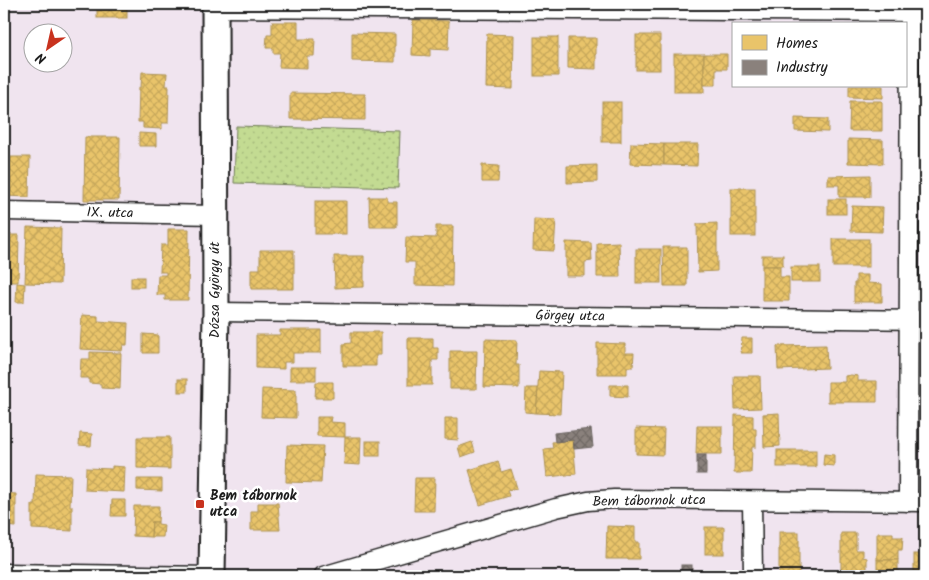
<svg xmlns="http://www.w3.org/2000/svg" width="929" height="580" font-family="Kalam,sans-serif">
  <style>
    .grass { fill: url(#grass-dots); stroke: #707c57 }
    .homes { fill: url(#homes-cross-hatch); stroke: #ac9253 }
    .industry { fill: url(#industry-cross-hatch); stroke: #69635f }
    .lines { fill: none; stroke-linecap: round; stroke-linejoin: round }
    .street-casing { stroke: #1c1c1c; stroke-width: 21 }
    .secondary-casing { stroke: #1c1c1c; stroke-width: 29 }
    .street { stroke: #fff; stroke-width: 18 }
    .secondary { stroke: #fff; stroke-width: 25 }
    .poi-dot { fill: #c8321e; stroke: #fff; stroke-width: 2 }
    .labels { text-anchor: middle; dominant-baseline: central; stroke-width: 5; stroke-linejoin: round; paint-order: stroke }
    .street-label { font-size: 14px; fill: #1c1c1c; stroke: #fff }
    .poi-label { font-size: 14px; font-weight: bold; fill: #1c1c1c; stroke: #fff; text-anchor: start }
  </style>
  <defs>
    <pattern id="grass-dots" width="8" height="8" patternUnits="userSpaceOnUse" patternTransform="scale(1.25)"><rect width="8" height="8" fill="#c3db92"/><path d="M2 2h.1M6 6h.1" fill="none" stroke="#a7bb7d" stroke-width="1.8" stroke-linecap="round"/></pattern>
    <pattern id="homes-cross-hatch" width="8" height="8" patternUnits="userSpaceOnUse" patternTransform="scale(1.25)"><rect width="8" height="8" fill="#e9c46a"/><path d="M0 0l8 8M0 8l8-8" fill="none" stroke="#c7a85b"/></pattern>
    <pattern id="industry-cross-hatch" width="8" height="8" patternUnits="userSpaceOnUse" patternTransform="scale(1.25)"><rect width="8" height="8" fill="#8a817c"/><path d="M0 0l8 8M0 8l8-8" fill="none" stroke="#706965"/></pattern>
  </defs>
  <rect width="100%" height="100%" fill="#f0e4ef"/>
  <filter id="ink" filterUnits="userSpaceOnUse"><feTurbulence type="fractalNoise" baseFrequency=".02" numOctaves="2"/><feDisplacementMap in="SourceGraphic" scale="10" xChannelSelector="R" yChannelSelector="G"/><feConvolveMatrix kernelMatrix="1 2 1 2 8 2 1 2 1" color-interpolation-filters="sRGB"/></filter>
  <g filter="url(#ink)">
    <path class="grass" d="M236,126l164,5 -2,57 -164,-5z"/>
    <g class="homes">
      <rect x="97" y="4" width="30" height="14"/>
      <path d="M413,20l36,1 -1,29 -18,-1v7l-18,-1z"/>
      <path d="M272,22h26v17h17l-1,17h-7v12l-28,-1 1,-14h-7v-5h-7l1,-13h5z"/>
      <path d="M352,33l43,1v28l-43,-1z"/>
      <path d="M487,34l27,1 -1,54 -27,-1z"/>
      <rect x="636" y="35" width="24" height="35"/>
      <rect x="534" y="37" width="24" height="39"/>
      <path d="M568,38h28v31l-28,-1z"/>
      <rect x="674" y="54" width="30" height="38"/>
      <path d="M704,54h23v15h-11v16h-12z"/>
      <path d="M142,72l25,1 -1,13h3l-1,37h-6v6l-19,-1v-6h-5l1,-35h2z"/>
      <path d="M849,86h34v12l-34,-1z"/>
      <path d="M290,93l75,1v26l-75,-1z"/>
      <path d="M850,101h32v30h-33z"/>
      <rect x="602" y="102" width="19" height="40"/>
      <path d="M795,118l33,1v13l-33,-1z"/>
      <path d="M139,133l17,1v12h-17z"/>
      <path d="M85,137h35l-1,63h-35z"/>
      <path d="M848,139l35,1v24l-35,-1z"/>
      <path d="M631,143l33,1v21l-34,-1z"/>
      <path d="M664,144h34l-1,22 -33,-1z"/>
      <path d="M4,157h26l-1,40 -25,-1z"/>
      <path d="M482,165l17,1 -1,16h-16z"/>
      <path d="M597,165v17l-30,1v-17z"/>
      <path d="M870,175v22h-31v-12h-11v-9z"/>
      <rect x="731" y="188" width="24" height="48"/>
      <path d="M369,197h18v5h10v25h-27z"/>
      <rect x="828" y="199" width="18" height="15"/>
      <rect x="315" y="201" width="31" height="33"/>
      <path d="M852,206l31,1 -1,25 -31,-1z"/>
      <path d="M534,219l22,1 -2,31 -21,-1z"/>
      <path d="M717,223v48l-19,1 -1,-48z"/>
      <path d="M436,226h17l-1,60 -37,-1v-23h-10l1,-25 30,1z"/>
      <path d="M27,227l34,1 -1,56 -35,-1z"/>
      <path d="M168,229h21l-1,71h-23v-5h-8l1,-20h8v-3h-6l1,-27h7z"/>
      <path d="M4,235h15l-1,47h-11l1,-15h-4z"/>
      <rect x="833" y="239" width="36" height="28"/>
      <path d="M566,242l25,1 1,18 -7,1v14h-19z"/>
      <path d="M619,242l1,35h-23v-34z"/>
      <path d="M663,247h24v39h-23z"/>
      <rect x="636" y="249" width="25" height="34"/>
      <path d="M260,250h34v39h-43v-20h9z"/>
      <rect x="762" y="255" width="21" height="11"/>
      <path d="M334,256h30v31l-29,1z"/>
      <path d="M762,266h18v11h9v24h-27z"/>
      <rect x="791" y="267" width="29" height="15"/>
      <path d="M856,275h12v8l14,1v18h-28v-19h2z"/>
      <rect x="131" y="277" width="13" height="10"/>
      <path d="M17,283l8,1 -1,18h-8z"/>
      <path d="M82,315l16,1v5l30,2 -1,22h-4l-1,6 -42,-2z"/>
      <path d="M280,330h41v23h-28v9h-9v7l-28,-1v-33h24z"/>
      <path d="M351,332h30v23h-5v11h-33v-22l8,-1z"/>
      <path d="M143,334l15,1v18h-15z"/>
      <path d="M408,338h25v10h5v12h-6v25h-24z"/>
      <path d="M742,338h10v15h-11z"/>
      <path d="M485,339l32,1 -1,25h3v23l-35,-1z"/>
      <path d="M597,343l28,1v9h9l-1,14h-6v7h-30z"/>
      <path d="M826,345l1,23 -49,2 -1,-24z"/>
      <path d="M450,351h27l-1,38h-26z"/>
      <path d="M90,352l31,1 -1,36 -19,-1v-4l-12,-1v-5h-9l1,-19h9z"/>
      <rect x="290" y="367" width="26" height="13"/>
      <path d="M539,371l23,1 -2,42 -24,-1z"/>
      <path d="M851,375l7,1v5h19v21h-49v-20h17v-6z"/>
      <path d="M734,376h26l1,32 -26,1z"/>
      <rect x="178" y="379" width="9" height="13"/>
      <path d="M316,382h17v16h-18z"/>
      <path d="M610,385h18v12l-18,-1z"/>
      <path d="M526,388h12l-2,25 -11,-1z"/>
      <path d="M262,389l34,1v28l-35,-1z"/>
      <path d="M779,413l1,33 -16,1 -1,-33z"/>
      <path d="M735,415l18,1v13h3v18h-4l-1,26h-17z"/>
      <path d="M317,417h14l-1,5 15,1v14l-28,-1z"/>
      <path d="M445,418h13v22l-13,-1z"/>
      <path d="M697,426h25v28h-26z"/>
      <path d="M636,428l28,1 -1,26 -27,-1z"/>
      <path d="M80,433l12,1 -1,12 -12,-1z"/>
      <path d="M137,437h33v32l-33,-1z"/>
      <path d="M345,437h16l-1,28 -16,-1z"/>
      <path d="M573,440l3,34 -29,3 -3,-28 9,-1 -1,-6z"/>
      <rect x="366" y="441" width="14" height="15"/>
      <path d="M472,442l3,10 -14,5 -3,-10z"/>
      <path d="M287,445l36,1 -2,37 -35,-1z"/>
      <rect x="777" y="450" width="39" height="17"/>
      <path d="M824,454l10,1v11l-11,-1z"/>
      <path d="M498,461l3,11 10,-3 6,19 -10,2 2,6 -29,9 -11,-35z"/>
      <path d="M112,466l13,1 -1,25 -39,-2 1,-22 26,1z"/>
      <path d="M36,474l35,1 -1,31h2v25l-40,-2v-24h3z"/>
      <path d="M415,478h20l-1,33h-20z"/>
      <path d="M137,479h25v12l-25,-1z"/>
      <path d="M4,493l12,1v33l-12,-1z"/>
      <path d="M112,500h13v16h-14z"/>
      <path d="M258,503h20l2,27h-29v-19h7z"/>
      <path d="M134,506h25l-1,16h-6l-1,15 -18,-1z"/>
      <path d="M152,522h6v2l6,1 -1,12h-12z"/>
      <path d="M607,526l28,1v15h4v17h-33z"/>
      <rect x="705" y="527" width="19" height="27"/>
      <rect x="779" y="532" width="20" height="44"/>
      <path d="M841,533h15v17h7v7l4,1v18h-26z"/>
      <path d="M877,533h16v4h10l-1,13h-4v10h-21z"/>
      <rect x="914" y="554" width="11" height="22"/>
      <rect x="877" y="560" width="21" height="14"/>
      <rect x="702" y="572" width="18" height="4"/>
    </g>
    <g class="industry">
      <path d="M591,429l2,18 -19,2 -1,-9 -18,2 -1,-9z"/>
      <rect x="697" y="455" width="9" height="19"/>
      <rect x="681" y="565" width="11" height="11"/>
    </g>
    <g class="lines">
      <g class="street-casing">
        <g id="street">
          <path d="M215,8l710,4"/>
          <path d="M4,211l212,4"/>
          <path d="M216,312l709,8"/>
          <path d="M752,501l1,75"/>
          <path d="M908,502l2,-498"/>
          <path d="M4,573l208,3"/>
          <path d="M323,576l233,-68 32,-7 26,-2 311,3"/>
        </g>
      </g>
      <g class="secondary-casing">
        <path id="secondary" d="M212,576l4,-264 -1,-308"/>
      </g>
      <use href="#street" class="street"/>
      <use href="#secondary" class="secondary"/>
    </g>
  </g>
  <rect class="poi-dot" x="195" y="499" width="10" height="10" rx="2.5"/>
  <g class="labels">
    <g class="street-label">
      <text transform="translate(110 213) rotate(1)">IX. utca</text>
      <text transform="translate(215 290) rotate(-90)">Dózsa György út</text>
      <text transform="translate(570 316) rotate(1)">Görgey utca</text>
      <text transform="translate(649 501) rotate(-1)">Bem tábornok utca</text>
    </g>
    <g class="poi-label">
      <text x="210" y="496">Bem tábornok<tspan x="210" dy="16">utca</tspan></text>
    </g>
  </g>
  <rect width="929" height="580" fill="none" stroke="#fff" stroke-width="20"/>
  <rect x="10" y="10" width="909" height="560" fill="none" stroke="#1c1c1c" stroke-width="2" filter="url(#ink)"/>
  <rect x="732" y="22" width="175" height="65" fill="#ffffff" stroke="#a4a4a4"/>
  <rect x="742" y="35" width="25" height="15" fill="#e9c46a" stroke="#a4a4a4"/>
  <text x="776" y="48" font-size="15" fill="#1c1c1c">Homes</text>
  <rect x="742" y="60" width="25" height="15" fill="#8a817c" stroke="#a4a4a4"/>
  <text x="776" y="72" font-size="15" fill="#1c1c1c">Industry</text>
  <g transform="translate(48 48) rotate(214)"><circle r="24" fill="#ffffff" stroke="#a4a4a4"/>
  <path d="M0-4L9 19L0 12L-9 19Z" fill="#c8321e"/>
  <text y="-8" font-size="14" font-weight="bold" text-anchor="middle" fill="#1c1c1c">N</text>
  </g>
</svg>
